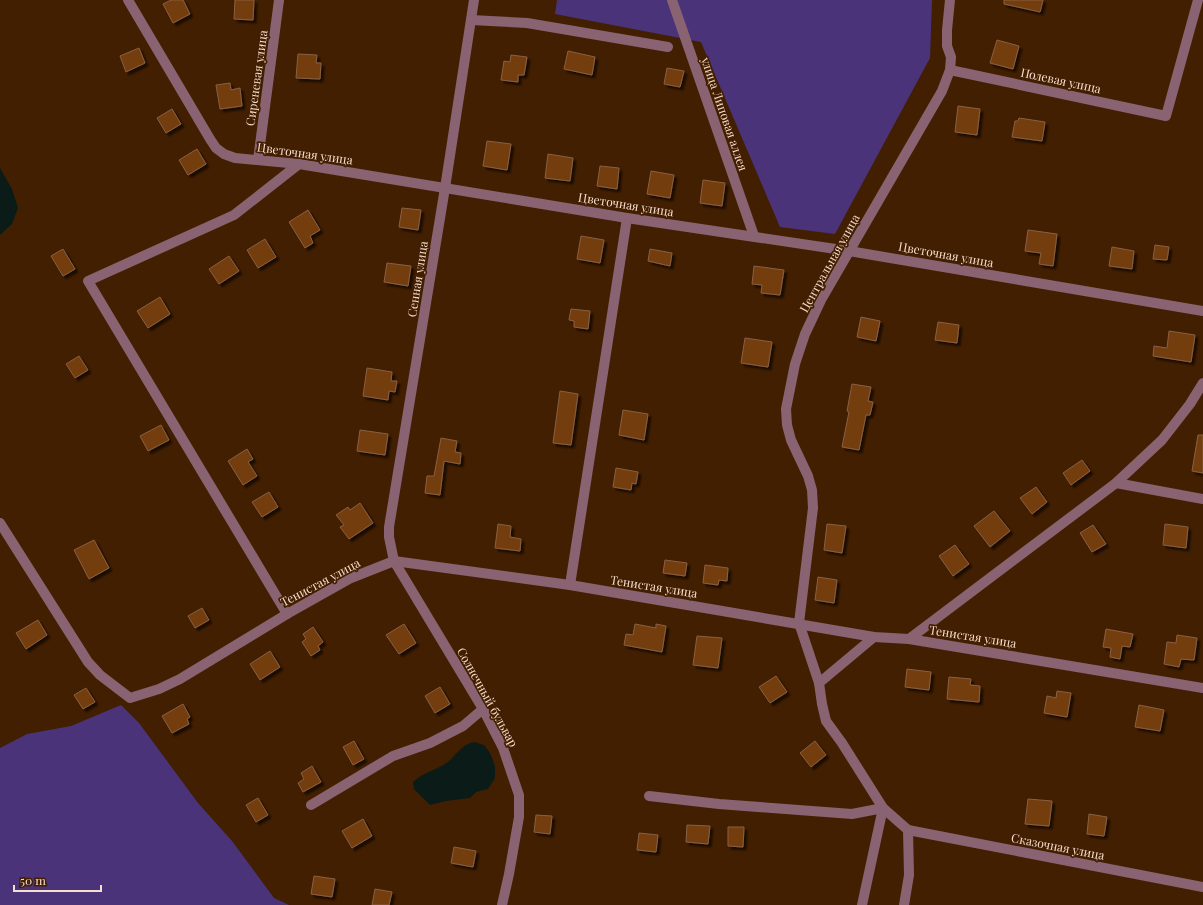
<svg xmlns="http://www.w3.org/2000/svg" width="1203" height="905" font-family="'Playfair Display',serif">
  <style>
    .green { fill: #4a3379 }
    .water { fill: #0b1b17 }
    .building { fill: #733d0f; stroke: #896043; filter: url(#shadow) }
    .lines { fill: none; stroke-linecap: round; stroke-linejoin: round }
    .minor { stroke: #896371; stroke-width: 10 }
    .labels { text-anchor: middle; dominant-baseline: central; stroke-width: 3.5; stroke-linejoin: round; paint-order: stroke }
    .street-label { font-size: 12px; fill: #f6dece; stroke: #431f01 }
  </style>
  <defs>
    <filter id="shadow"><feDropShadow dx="3" dy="3" stdDeviation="1" flood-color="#0009"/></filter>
  </defs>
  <rect width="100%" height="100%" fill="#431f01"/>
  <g class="green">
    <path d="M557,0h375l-2,58 -95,176 -55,-7 -79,-185 -146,-28z"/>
    <path d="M121,705l18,18 59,80 34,38 42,57 15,7h-289v-157l27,-14 44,-8z"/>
  </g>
  <g class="water">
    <path d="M0,168l12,21 6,19 -6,16 -12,11z"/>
    <path d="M474,742l10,3 6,8 5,13v12l-7,11 -12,3 -6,6 -24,3 -16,4 -16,-16 -1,-7c10,-10 25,-12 36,-21 9,-8 12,-16 25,-19z"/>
  </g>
  <g class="building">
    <path d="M171,0h12l7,14 -17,9 -10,-19z"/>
    <path d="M235,0h19l-1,20 -19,-1z"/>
    <path d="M1004,0h39l-3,12 -36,-8z"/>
    <path d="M997,40l22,6 -6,23 -23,-6z"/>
    <path d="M139,48l6,15 -19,9 -6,-16z"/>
    <path d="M568,51l27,6 -3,18 -28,-6z"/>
    <path d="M298,54l19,1 -1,8h5l-1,16 -24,-1z"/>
    <path d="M511,55l16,2 -3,18h-6v7l-17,-2 3,-19 6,1z"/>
    <path d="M667,68l17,3 -4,16 -16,-3z"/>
    <path d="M230,83l1,7 9,-2 2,18 -22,3 -4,-24z"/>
    <path d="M958,106l22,3 -3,26 -22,-3z"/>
    <path d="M172,109l9,15 -15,9 -9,-15z"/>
    <path d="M1019,118l26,4 -3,19 -30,-4 3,-16h3z"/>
    <path d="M487,141l24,3 -4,26 -24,-4z"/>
    <path d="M197,149l9,15 -18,11 -9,-15z"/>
    <path d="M548,154l25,4 -3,23 -25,-3z"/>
    <path d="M600,166l19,2 -2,21 -20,-3z"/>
    <path d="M651,171l23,4 -4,23 -23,-4z"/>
    <path d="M703,180l22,3 -3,23 -22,-3z"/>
    <path d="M402,208l19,2 -3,20 -19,-3z"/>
    <path d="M308,210l12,20 -10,6 3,7 -8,5 -16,-26z"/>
    <path d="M1028,230l29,4 -4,32 -14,-2 2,-11 -16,-2z"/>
    <path d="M581,236l23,4 -4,23 -23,-4z"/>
    <path d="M265,239l11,18 -18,11 -11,-18z"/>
    <path d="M1155,245l14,2 -2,13 -14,-1z"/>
    <path d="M1112,247l22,4 -2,18 -23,-3z"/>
    <path d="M63,249l12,20 -12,7 -12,-20z"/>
    <path d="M650,249l22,4 -2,13 -22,-5z"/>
    <path d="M229,256l10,15 -20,13 -10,-15z"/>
    <path d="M387,263l24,3 -3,20 -24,-4z"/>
    <path d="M754,266l30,4 -4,25 -19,-2 1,-8 -10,-1z"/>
    <path d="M160,297l10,17 -22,14 -11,-17z"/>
    <path d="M571,309l19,2 -2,18 -14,-2v-6l-5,-1z"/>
    <path d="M861,317l19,4 -4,20 -19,-4z"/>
    <path d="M938,322l21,3 -2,18 -22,-3z"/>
    <path d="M1169,331l26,4 -4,27 -38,-6 1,-10 13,2z"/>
    <path d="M745,338l27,4 -4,25 -27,-4z"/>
    <path d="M79,356l9,14 -13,8 -9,-14z"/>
    <path d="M367,368l25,4 -1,9h6l-2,11 -6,-1 -1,9 -25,-4z"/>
    <path d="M852,384l19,3 -3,14 5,1 -3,13h-4l-7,35 -17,-3 7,-35 -2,-1z"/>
    <path d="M560,391l18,3 -7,51 -18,-2z"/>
    <path d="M623,410l25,4 -4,26 -25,-5z"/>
    <path d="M161,425l8,15 -21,11 -8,-15z"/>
    <path d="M360,430l28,4 -3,21 -28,-4z"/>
    <path d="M1198,435h5v38l-11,-2z"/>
    <path d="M441,438l16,3 -2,11 6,1 -1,11 -16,-3 -4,34 -15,-2 2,-17h7z"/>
    <path d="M247,449l6,10 -5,3 9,14 -14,9 -15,-24z"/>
    <path d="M1082,460l8,11 -19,14 -8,-12z"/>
    <path d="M616,468l22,4 -2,12 -4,-1 -1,7 -18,-3z"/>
    <path d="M1036,487l11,15 -15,12 -12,-16z"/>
    <path d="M269,492l9,15 -16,10 -10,-15z"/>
    <path d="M360,503l13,20 -24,16 -9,-12 4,-2 -8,-10 12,-8 2,3z"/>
    <path d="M994,511l16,20 -20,16 -16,-21z"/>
    <path d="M498,524l13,2 -1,11 11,2 -1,12 -25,-3z"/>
    <path d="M827,524l19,2 -4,27 -18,-3z"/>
    <path d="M1165,524l23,3 -2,21 -23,-3z"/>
    <path d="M1093,525l13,19 -14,8 -12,-19z"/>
    <path d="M94,540l15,28 -20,11 -15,-29z"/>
    <path d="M955,545l14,19 -16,12 -14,-20z"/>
    <path d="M665,560l22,3 -2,13 -22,-3z"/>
    <path d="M705,565l23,3 -1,13 -8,-1 -1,5 -15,-2z"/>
    <path d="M818,577l19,3 -3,23 -19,-3z"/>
    <path d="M202,608l7,12 -14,8 -7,-12z"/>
    <path d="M38,620l9,15 -21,14 -10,-16z"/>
    <path d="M404,624l12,19 -17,11 -13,-19z"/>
    <path d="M635,624l21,4v-4l10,2 -4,26 -38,-7 2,-11 7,1z"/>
    <path d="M313,627l10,15 -5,4 2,4 -9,6 -9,-14 4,-3 -3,-5z"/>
    <path d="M1106,629l27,5 -3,13 -8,-1 -2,13 -10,-2 1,-9 -8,-1z"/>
    <path d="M1177,635l20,3 -3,22 -13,-1 -2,8 -15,-3 3,-22 9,1z"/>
    <path d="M697,636l25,2 -4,30 -25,-3z"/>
    <path d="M270,651l10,16 -20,13 -10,-16z"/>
    <path d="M907,669l24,3 -2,18 -24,-3z"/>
    <path d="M776,676l11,16 -17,11 -11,-16z"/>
    <path d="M949,677l22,2 -1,6 10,1 -1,16 -32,-3z"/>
    <path d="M440,687l10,17 -15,9 -10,-17z"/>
    <path d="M86,688l9,14 -12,7 -9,-14z"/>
    <path d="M1057,691l14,2 -4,24 -23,-4 3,-17 9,2z"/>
    <path d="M183,704l7,13 -3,2 2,5 -17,9 -10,-17z"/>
    <path d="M1139,705l25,5 -4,21 -25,-4z"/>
    <path d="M354,741l10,18 -11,6 -10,-18z"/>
    <path d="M815,741l11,14 -15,12 -11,-14z"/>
    <path d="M312,766l9,16 -18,10 -5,-9 6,-4 -3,-6z"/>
    <path d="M258,798l10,17 -12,7 -10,-17z"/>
    <path d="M1028,799l24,2 -3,25 -24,-2z"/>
    <path d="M1089,814l18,3 -3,19 -17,-2z"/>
    <path d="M536,815l16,1 -2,18 -16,-2z"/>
    <path d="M363,819l9,17 -20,12 -10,-17z"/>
    <path d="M687,825l23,1 -2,18 -22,-2z"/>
    <path d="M728,827h16l-1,20 -15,-1z"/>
    <path d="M639,833l19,2 -2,17 -19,-2z"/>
    <path d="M454,847l22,4 -3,16 -22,-4z"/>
    <path d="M314,876l21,3 -3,18 -21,-3z"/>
    <path d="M375,889l17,3 -3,13h-17z"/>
  </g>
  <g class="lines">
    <g class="minor">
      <path d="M128,0l82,139 6,9 8,6 11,4 64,6 328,54 222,33 354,60"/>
      <path d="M474,0l-29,188 -56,339v10l5,24 89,148 20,39 16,47v22l-10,57 -7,31"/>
      <path d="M672,0l82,236"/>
      <path d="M471,20l56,3 141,24"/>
      <path d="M950,70l216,46 32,-116"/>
      <path d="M258,160l21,-160"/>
      <path d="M1116,483l87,16"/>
      <path d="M0,523l88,139 12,13 30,23 29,-9 21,-10 107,-65 64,-36 43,-17 176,24 304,52 35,2 294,49"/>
      <path d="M570,585l57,-367"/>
      <path d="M287,614l-199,-333 146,-66 65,-51"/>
      <path d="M874,637l-55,46 3,21 4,17 16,22 41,65 25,22 1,45 -5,30"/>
      <path d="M909,639l207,-156 46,-43 28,-36 13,-21"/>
      <path d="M819,683l-20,-60 14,-115 -1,-18 -4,-14 -17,-36 -4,-15 -1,-16 9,-45 10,-30 16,-34 121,-209 8,-21 1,-13 -4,-11v-16l3,-30"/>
      <path d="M649,796l70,8 133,10 31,-6 -21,97"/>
      <path d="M311,805l82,-49 37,-13 33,-17 20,-17"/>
      <path d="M908,830l295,57"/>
    </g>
  </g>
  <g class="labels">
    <g class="street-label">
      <text transform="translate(256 78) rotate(-82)">Сиреневая улица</text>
      <text transform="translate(1061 80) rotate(12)">Полевая улица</text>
      <text transform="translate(725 114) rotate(71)">улица Липовая аллея</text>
      <text transform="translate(305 153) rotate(8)">Цветочная улица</text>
      <text transform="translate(626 204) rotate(9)">Цветочная улица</text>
      <text transform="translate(946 254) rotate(10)">Цветочная улица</text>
      <text transform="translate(829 263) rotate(-61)">Центральная улица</text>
      <text transform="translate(417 279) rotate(-81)">Сенная улица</text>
      <text transform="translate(320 582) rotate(-28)">Тенистая улица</text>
      <text transform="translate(654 586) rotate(9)">Тенистая улица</text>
      <text transform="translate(973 636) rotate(9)">Тенистая улица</text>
      <text transform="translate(488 697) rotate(61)">Солнечный бульвар</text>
      <text transform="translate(1058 846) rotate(11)">Сказочная улица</text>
    </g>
  </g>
  <path d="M14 885v6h87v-6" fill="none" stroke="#f6dece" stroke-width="2"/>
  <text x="20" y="885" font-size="12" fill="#f6dece" stroke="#431f01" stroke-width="3" paint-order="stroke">50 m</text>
</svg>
